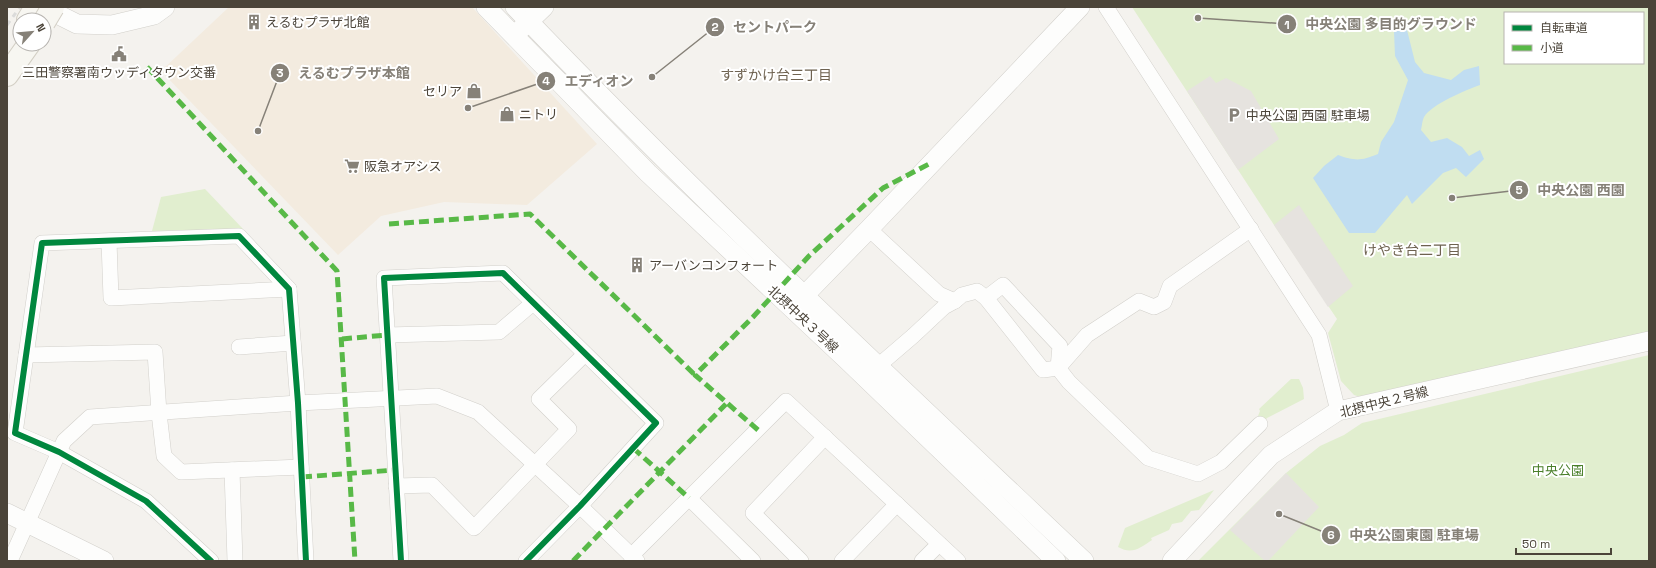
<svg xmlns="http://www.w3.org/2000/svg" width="1656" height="568" font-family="'Space Grotesk','Noto Sans JP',sans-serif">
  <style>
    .commercial { fill: #f3ebdf }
    .green { fill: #e1eecf; fill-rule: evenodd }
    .parking { fill: #e6e3df }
    .water { fill: #c0ddf1 }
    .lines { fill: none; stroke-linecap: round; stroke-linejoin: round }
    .minor-casing { stroke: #d2d0cb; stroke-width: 16 }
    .tertiary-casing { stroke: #d2d0cb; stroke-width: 20 }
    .secondary-casing { stroke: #d3cfc5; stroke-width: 24 }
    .minor { stroke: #fdfdfc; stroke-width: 15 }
    .tertiary { stroke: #fdfdfc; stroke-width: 19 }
    .secondary { stroke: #f7f6f1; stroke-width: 22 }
    .rail { stroke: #dbdbda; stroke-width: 3; stroke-dasharray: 5 5; stroke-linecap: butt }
    .secondary-bridge-casing { stroke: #d3cfc5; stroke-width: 24; stroke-linecap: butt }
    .secondary-bridge { stroke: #f7f6f1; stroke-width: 22 }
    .quiet { stroke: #58b947; stroke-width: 5; stroke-dasharray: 10 5; stroke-linecap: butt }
    .cycleway-casing { stroke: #fff; stroke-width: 8 }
    .cycleway { stroke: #00873e; stroke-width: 6 }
    .labels { text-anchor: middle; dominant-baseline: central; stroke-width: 4; stroke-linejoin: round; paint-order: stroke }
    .poi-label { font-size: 13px; fill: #4b4439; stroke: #fff; text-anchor: start }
    .street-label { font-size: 13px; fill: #4b4439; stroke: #fff }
    .park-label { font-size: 13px; fill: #4a7f2a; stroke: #fff }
    .neighbourhood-label { font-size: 14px; fill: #6e6250; stroke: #fff }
    .leader { fill: none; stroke: #868178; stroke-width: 1.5 }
    .callout-dot { fill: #868178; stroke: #fff; stroke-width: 1.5 }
    .mark-label { font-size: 12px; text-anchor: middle; font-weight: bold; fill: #fff }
    .callout-label { font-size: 14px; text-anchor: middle; font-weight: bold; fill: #868178; stroke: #fff; stroke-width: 4; stroke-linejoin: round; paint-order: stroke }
  </style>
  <rect width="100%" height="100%" fill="#f4f2ee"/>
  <path class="commercial" d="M229,7h243l125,137 -70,61 -83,-3 -63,14 -43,39 -177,-184z"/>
  <g class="green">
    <path d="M1132,7h517v326l-285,65 -10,-3 -13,-14 -13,-48 9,-14 -63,-94zM1505,13h138v50h-138z"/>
    <path d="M205,189l38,40 -91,2 9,-34z"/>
    <path d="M1649,355v206h-451l88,-88 34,-27 24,-11 18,-12z"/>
    <path d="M1291,379h8l4,9 1,11 -37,19 -4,5 -5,-7 2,-5 -1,-2z"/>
    <path d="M1214,490l-15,20 -8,1 -9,11 -10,2 -3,6 -18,8 1,2c-12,8 -20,15 -34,7l7,-19z"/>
  </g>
  <g class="parking">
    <path d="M1210,76l6,7 10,-5 25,13 28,48 -41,31 -51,-79z"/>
    <path d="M1299,205l54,81 -25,21 -54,-82z"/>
    <path d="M1286,473l33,34 -51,54h-3l-35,-31z"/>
  </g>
  <path class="water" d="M1405,22l10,40 9,11 27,7 13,-10 15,-4 1,19c-14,5 -48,19 -56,32 -2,4 -2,9 -3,13l10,12 16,-4 15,9 7,9 11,-6 4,9 -18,18 -10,-9 -13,5 -31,31 -5,-9 -32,38h-26l-36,-55 11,-12 14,-11c17,6 23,6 40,-1l3,-12 13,-20 14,-42 -13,-24 -1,-25z"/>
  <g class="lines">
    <g class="minor-casing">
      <g id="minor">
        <path d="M1106,7l213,328 19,76"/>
        <path d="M869,229l70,65 16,7 7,-6 15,-4 9,7 17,-13 57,61 -2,22 11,14 79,76 50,16 23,-12 39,-38"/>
        <path d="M109,241l2,57 178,-9"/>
        <path d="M986,298l57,72 15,-2 29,-33 52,-34 15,6 10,-5 6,-16 81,-57"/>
        <path d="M387,335l112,-3 34,-29"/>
        <path d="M239,347l54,-4"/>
        <path d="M26,355l129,-3 4,61 5,43 17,16 120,-5"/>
        <path d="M878,366l35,-30 31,-29 11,-6"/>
        <path d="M232,470l3,91"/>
        <path d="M396,486l36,-1 42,43 95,-99 -30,-30 46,-45"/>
        <path d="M689,498l64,63"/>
        <path d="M631,556l155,-155 172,160"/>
        <path d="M10,561l54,-120 26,-24 208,-14 139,-7 41,16 102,94 57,55"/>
        <path d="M211,561l-65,-60 -87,-49 -44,-19 27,-190 197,-7 50,53 9,114 8,158"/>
        <path d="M401,561l-17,-283 119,-5 153,150 -76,83 -54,55"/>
        <path d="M801,561l-48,-48 72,-76"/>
        <path d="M842,561l55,-57"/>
        <path d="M922,561l17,-17"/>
      </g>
    </g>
    <g class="tertiary-casing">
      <g id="tertiary">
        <path d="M43,7l34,17 35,1 42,-10 11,-8"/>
        <path d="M486,7l162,166 198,186 210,202"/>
        <path d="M515,7c183,192 377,372 569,554"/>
        <path d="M521,29l23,-22"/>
        <path d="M796,304l73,-75 211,-222"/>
        <path d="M7,513l97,48"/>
        <path d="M1172,561l99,-106 67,-44 311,-70"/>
      </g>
    </g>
    <g class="secondary-casing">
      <g id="secondary">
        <path d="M28,20l8,-13"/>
        <path d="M7,75l22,-31"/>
      </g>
    </g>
    <use href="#minor" class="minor"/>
    <use href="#tertiary" class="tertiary"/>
    <use href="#secondary" class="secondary"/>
    <path class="rail" d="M7,25l13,-18"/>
    <g class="secondary-bridge-casing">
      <path id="secondary-bridge" d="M44,22l9,-15"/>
    </g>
    <use href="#secondary-bridge" class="secondary-bridge"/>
    <g class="quiet">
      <path d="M147,67l190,204 18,290"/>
      <path d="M389,224l141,-10 165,161"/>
      <path d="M342,339l45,-4"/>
      <path d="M758,430l-63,-55 58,-58 56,-61 74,-68 46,-24"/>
      <path d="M633,448l56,50"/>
      <path d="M302,477l93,-7"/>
      <path d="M573,561l153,-157"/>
    </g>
    <g class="cycleway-casing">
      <g id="cycleway">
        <path d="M211,561l-65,-60 -87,-49 -44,-19 27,-190 197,-7 50,53 9,114 8,158"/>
        <path d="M401,561l-17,-283 119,-5 153,150 -76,83 -54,55"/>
      </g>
    </g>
    <use href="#cycleway" class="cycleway"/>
  </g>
  <defs>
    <g id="building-bare" transform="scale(1.2)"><path d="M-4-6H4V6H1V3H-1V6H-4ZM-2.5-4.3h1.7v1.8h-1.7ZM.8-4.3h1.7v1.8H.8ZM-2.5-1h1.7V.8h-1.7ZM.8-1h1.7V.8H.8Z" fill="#868178" stroke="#fff" stroke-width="2.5" paint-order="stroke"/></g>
    <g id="civic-bare" transform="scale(1.2)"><path d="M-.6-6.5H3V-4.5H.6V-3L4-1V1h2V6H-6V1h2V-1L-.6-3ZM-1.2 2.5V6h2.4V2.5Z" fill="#868178" stroke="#fff" stroke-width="2.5" paint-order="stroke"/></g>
    <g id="shop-bare" transform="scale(1.2)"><path d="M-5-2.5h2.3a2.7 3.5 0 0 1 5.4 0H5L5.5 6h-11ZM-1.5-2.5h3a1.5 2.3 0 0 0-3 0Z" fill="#868178" stroke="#fff" stroke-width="2.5" paint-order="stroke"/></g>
    <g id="parking-bare" transform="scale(1.2)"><path d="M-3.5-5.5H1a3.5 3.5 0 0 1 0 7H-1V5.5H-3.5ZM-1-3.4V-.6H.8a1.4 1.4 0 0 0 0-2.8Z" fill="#868178" stroke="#fff" stroke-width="2.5" paint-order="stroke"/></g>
    <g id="supermarket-bare" transform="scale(1.2)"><path d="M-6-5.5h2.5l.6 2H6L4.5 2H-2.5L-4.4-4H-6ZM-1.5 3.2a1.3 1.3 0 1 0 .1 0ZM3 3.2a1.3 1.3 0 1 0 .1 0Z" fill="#868178" stroke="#fff" stroke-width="2.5" paint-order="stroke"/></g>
  </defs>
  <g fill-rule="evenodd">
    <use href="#building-bare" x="254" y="22"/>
    <use href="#civic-bare" x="119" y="54"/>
    <use href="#shop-bare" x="474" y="91"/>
    <use href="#shop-bare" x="507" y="114"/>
    <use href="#parking-bare" x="1234" y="115"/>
    <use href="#supermarket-bare" x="352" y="166"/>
    <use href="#building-bare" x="637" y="265"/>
  </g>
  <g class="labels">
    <g class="poi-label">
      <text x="266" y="22">えるむプラザ北館</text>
      <text x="119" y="72" text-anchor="middle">三田警察署南ウッディタウン交番</text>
      <text x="462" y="91" text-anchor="end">セリア</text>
      <text x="519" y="114">ニトリ</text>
      <text x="1246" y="115">中央公園 西園 駐車場</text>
      <text x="364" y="166">阪急オアシス</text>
      <text x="649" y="265">アーバンコンフォート</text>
    </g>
    <g class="street-label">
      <text transform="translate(803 319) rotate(43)">北摂中央３号線</text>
      <text transform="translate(1384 402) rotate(-14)">北摂中央２号線</text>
    </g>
    <g class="park-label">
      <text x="1558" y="470">中央公園</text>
    </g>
    <g class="neighbourhood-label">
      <text x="776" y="75">すずかけ台三丁目</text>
      <text x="1412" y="250">けやき台二丁目</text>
    </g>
  </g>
  <path class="leader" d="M1198 18L1287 24M652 77L715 27M258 131L280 73M468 108L546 81M1452 198L1519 190M1279 514L1331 535"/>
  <g class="callout-dot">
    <circle cx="1198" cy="18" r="4"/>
    <circle cx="652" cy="77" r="4"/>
    <circle cx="258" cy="131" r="4"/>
    <circle cx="468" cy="108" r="4"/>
    <circle cx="1452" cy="198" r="4"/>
    <circle cx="1279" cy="514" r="4"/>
    <circle cx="1287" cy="24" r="10"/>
    <circle cx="715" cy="27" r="10"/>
    <circle cx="280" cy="73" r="10"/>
    <circle cx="546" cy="81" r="10"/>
    <circle cx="1519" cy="190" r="10"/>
    <circle cx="1331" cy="535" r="10"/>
  </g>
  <g class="mark-label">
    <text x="1287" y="29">1</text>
    <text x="715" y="31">2</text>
    <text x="280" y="77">3</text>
    <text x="546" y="85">4</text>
    <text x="1519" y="194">5</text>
    <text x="1331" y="539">6</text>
  </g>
  <g class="callout-label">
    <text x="1391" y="29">中央公園 多目的グラウンド</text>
    <text x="775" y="32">セントパーク</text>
    <text x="354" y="78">えるむプラザ本館</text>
    <text x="599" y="86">エディオン</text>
    <text x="1581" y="195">中央公園 西園</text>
    <text x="1414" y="540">中央公園東園 駐車場</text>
  </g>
  <rect width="1656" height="568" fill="none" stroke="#4b4439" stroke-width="16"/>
  <rect x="1504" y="12" width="140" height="52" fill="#ffffff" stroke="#b7b4b0"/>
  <rect x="1512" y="25" width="20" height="6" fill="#00873e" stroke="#b7b4b0"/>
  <text x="1540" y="32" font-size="12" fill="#4b4439">自転車道</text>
  <rect x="1512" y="45" width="20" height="6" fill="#58b947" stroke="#b7b4b0"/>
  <text x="1540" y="52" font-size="12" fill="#4b4439">小道</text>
  <g transform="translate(32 32) rotate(63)"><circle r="19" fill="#ffffff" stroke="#b7b4b0"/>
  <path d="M0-3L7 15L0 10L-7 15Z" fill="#868178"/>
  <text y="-6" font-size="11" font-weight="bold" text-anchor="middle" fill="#4b4439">N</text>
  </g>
  <path d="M1516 548v6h95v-6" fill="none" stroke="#4b4439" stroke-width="2"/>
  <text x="1522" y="548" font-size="12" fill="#4b4439" stroke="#ffffff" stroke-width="3" paint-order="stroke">50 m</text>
</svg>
